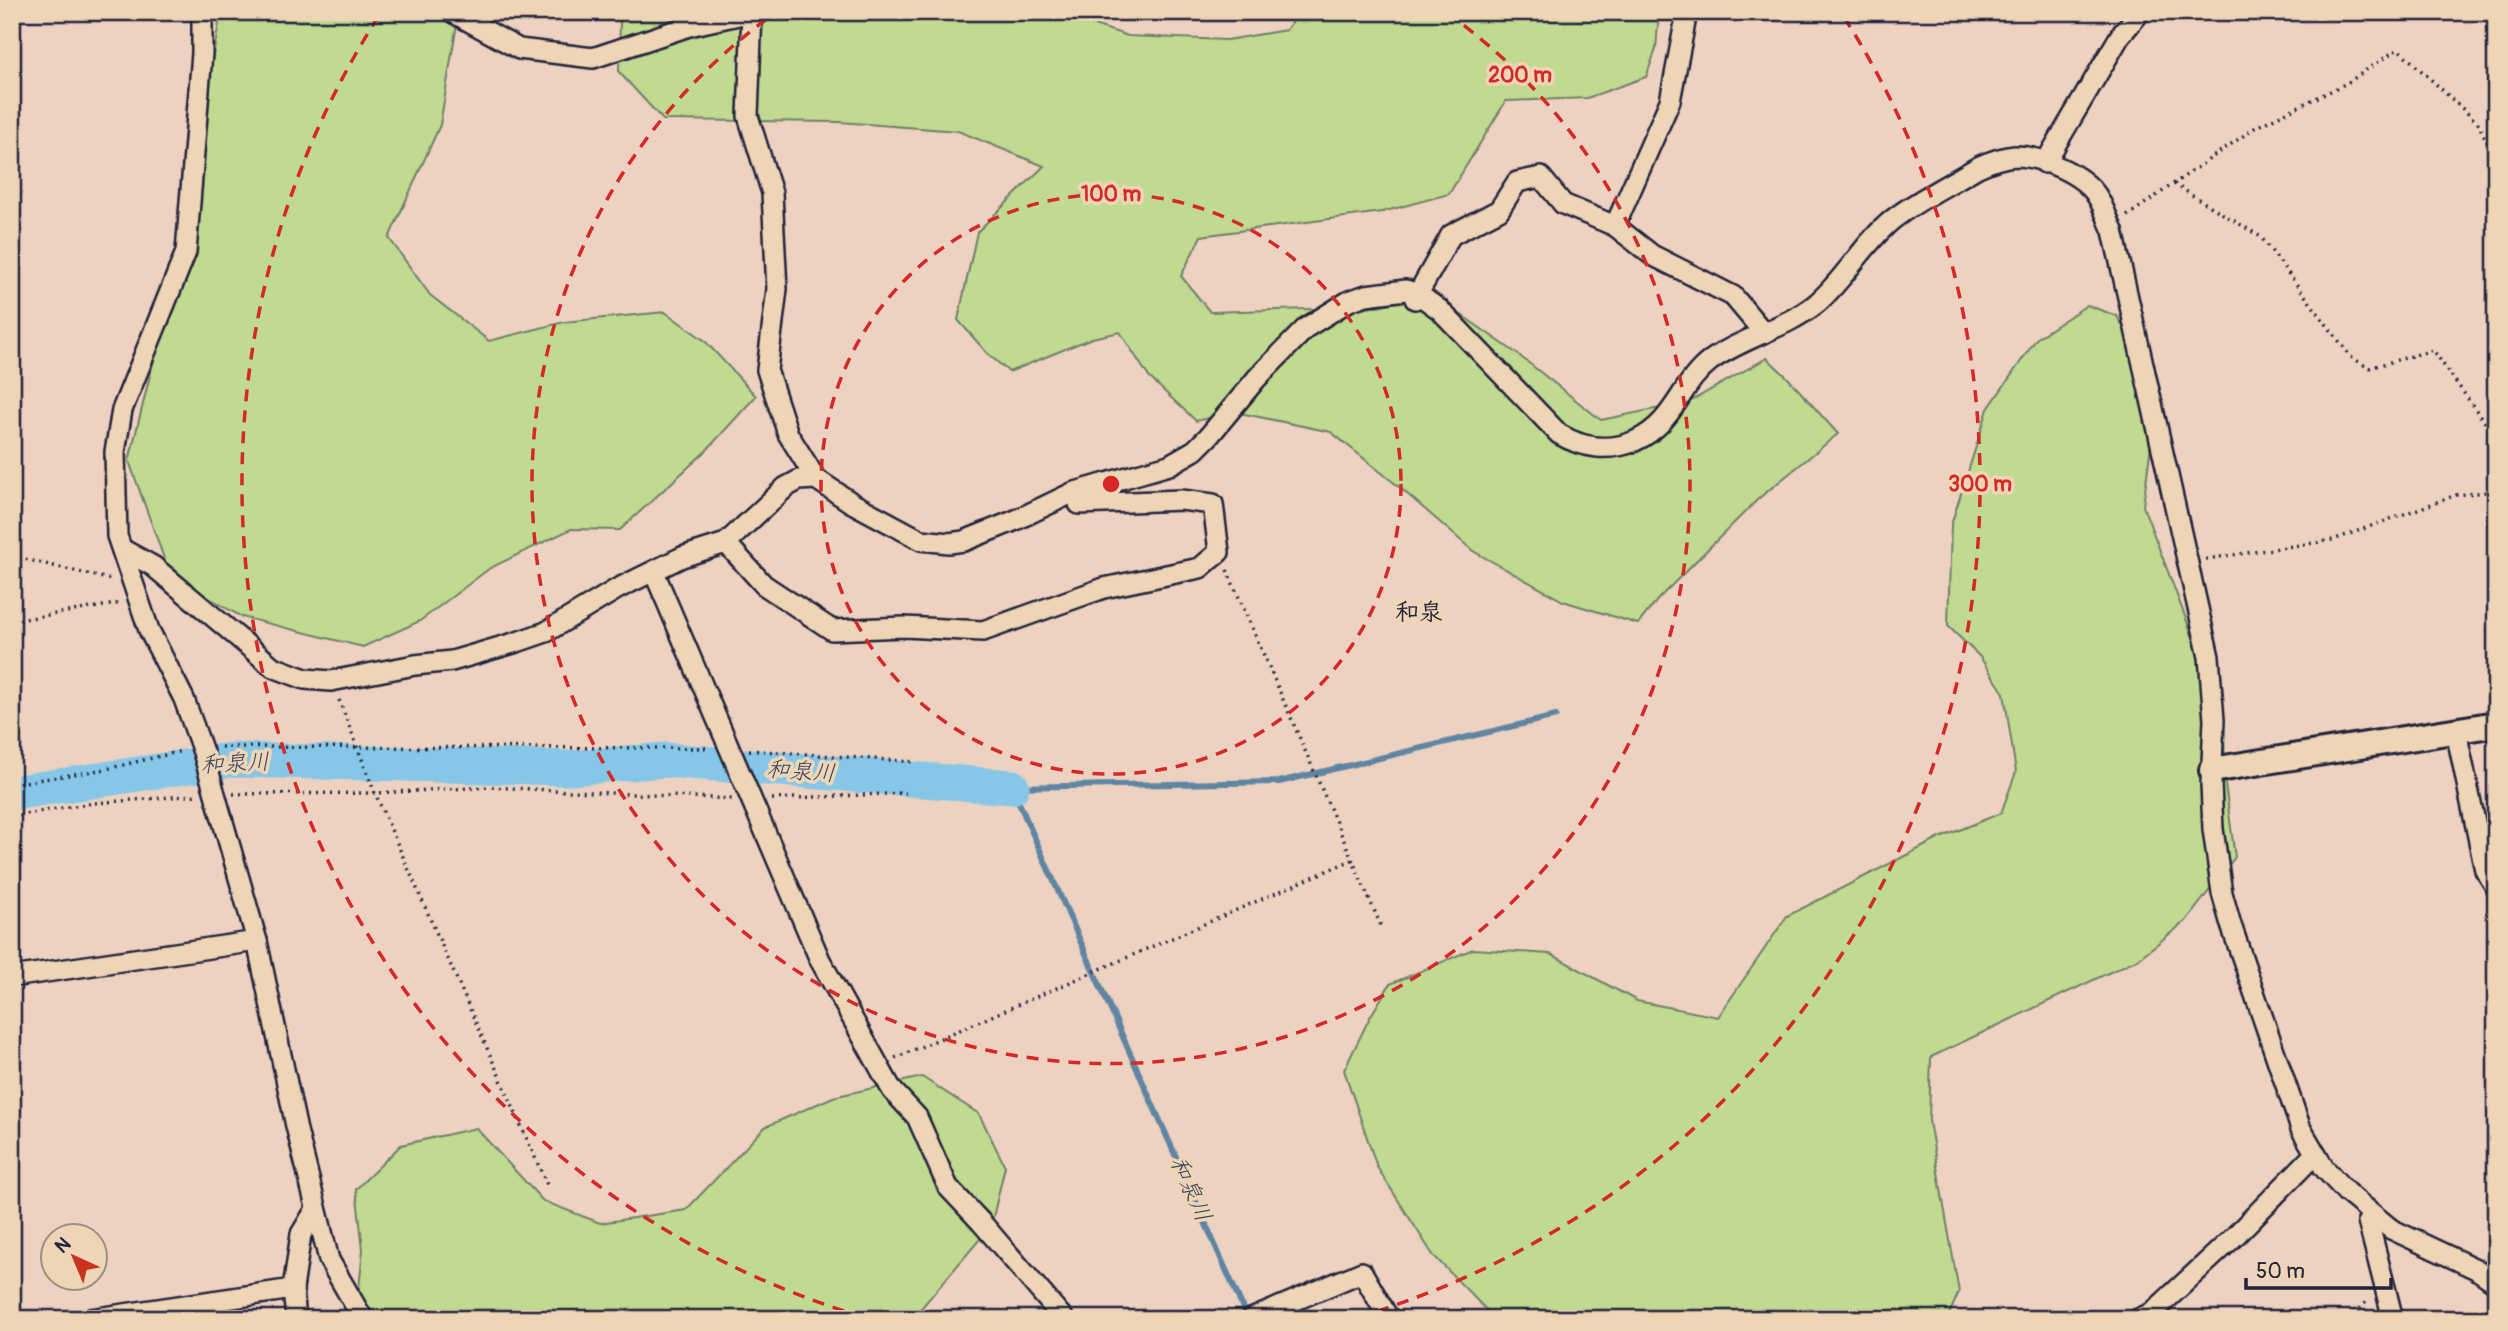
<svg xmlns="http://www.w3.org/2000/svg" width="2508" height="1331" font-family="Pangolin,'Klee One',sans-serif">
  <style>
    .green { fill: #c0da91; stroke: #717e66; stroke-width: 2 }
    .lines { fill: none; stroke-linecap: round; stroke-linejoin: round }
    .stream { stroke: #5e85a2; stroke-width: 6 }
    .river { stroke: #86c7e7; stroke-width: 35 }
    .minor-casing { stroke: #22223b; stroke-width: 24 }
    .tertiary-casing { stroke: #22223b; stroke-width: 30 }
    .path { stroke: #22223b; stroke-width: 3.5; stroke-dasharray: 2 5; stroke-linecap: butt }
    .minor { stroke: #eed5b6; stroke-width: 19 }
    .tertiary { stroke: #eed5b6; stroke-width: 24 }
    .ring { fill: none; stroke: #d62828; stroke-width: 3.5; stroke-dasharray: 12 9 }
    .labels { text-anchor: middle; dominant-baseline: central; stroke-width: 7; stroke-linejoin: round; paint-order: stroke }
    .water-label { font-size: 23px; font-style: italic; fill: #36435d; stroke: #eed5b6 }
    .quarter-label { font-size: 24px; font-weight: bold; fill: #22223b; stroke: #eed5b6 }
    .centre { fill: #d62828; stroke: #eed5b6; stroke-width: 3.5 }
    .ring-label { font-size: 21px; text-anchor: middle; font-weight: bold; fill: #d62828; stroke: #eed5b6; stroke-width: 7; stroke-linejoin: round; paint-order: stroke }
  </style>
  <rect width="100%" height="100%" fill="#edd2c1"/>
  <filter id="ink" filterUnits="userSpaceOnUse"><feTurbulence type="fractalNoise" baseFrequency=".0143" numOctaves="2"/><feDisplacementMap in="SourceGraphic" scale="14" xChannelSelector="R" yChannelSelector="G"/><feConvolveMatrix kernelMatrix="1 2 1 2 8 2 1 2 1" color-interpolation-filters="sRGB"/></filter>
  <g filter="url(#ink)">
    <g class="green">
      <path d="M221,12h238l-19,113 -51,113 41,57 59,46 75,-19 101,-10 39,28 52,56 -50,55 -86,79 -49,-1 -81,39 -70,53 -57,26 -121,-30 -72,-42 -41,-114 38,-155z"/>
      <path d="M628,12h426l74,24 99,4 59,-10 13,-18h360l-3,37 -10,28 -59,21 -81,3 -57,93 -67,18 -181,24 -20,40 29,36 162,-5 61,-12 83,58 85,67 88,-18 78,-44 21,20 50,56 -80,65 -99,99 -21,26 -75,-23 -90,-50 -75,-65 -67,-54 -96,-20 -39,9 -47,-44 -29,-45 -28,6 -83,34 -22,-19 -29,-33 19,-88 67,-66 -86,-35 -118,-9 -177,-2 -44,-48 1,-55z"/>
      <path d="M2087,305l30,11 41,75 -15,115 81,213 1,65 10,73 -49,64 -48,38 -207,98 -2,64 30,171 -12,27h-452l-62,-64 -56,-88 -33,-97 26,-53 20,-33 83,-35 78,5 86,47 81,16 69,-101 153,-78 61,-25 15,-41 -12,-79 -24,-36 -32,-31 3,-101 37,-116 49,-71z"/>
      <path d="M922,1077l57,37 26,52 -14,60 -79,93h-556l7,-70 -7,-60 45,-44 75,-17 67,73 57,22 86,-13 79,-83 68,-30z"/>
    </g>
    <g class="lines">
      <path class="stream" d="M1247,1317l-235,-530 267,-5 277,-66"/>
      <path class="river" d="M12,793l219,-33 338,8 96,-8 347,27"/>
      <g class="minor-casing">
        <g id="minor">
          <path d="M202,12v41l-16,199 -64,158 -7,42 2,84 32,94 35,69 19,53 54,189 39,185 33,134 34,59"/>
          <path d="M452,12l67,37 74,9 96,-32 63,-14 -4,104 24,77 5,96 -10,81 21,64 28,45"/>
          <path d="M2045,163l75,-127 20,-24"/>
          <path d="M1615,226l55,-125 17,-89"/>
          <path d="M1415,299l36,-64 48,-25 18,-28 24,-5 22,27 52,22 37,29 81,41 31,37"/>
          <path d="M726,543l38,42 68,45 72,-3 79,4 121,-43 96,-20 19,-16 -6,-48 -32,-4 -102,4"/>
          <path d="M122,549l31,17 120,101 32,12 26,2 84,-16 37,-4 65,-19 29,-10 71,-43 65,-32 44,-14 60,-56 13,-7 17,-1 36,24 69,37 28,3 15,-2 52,-21 56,-27 97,-28 26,-15 14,-14 48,-58 50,-51 42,-26 17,-6 40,-5 12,4 22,16 119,124c23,14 50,18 76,7 41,-19 44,-56 75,-80 33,-24 75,-32 107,-58 28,-24 46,-59 75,-83 25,-20 58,-36 86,-53 11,-5 24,-10 37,-11 26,0 68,18 82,40 7,11 11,24 16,35l96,426 5,63 -3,64 2,45 9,64 9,32 70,204 23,39 22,24 45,37 85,40 20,14"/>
          <path d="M654,572l166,388 72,130 25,27 31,70 33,35 83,97"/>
          <path d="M2456,731l29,139 11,17"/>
          <path d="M12,977l245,-36"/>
          <path d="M2368,1221l25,98"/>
          <path d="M293,1289l3,30"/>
          <path d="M90,1319l203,-30 8,-55 15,-25"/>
          <path d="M1251,1319l111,-47 27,47"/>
          <path d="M2138,1319l14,-6 83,-77 80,-82"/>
        </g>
      </g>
      <g class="tertiary-casing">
        <path id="tertiary" d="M2212,770l284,-46"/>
      </g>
      <g class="path">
        <path d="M2174,184l87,53 90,120 18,11 64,-18 63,88"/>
        <path d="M2127,216l129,-89 91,-44 51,-34 80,74 18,38"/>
        <path d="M12,556l100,24"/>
        <path d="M2206,559l127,-19 123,-45 40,-4"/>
        <path d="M1227,570l154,356"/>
        <path d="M12,621l110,-18"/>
        <path d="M339,700l36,93 173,394"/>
        <path d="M221,747l489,1"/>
        <path d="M749,750l167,12"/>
        <path d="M12,784l94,-15 76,-18"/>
        <path d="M233,794l142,-1 115,-6 243,12"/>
        <path d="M772,799l134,-6"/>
        <path d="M12,816l82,-13 104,-8"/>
        <path d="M895,1058l457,-198"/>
        <path d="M2350,1319l18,-19"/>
      </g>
      <use href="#minor" class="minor"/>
      <use href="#tertiary" class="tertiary"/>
    </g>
  </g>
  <g class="ring">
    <circle cx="1111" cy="484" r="290"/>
    <path d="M1447 13A579 579 0 1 1 775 13"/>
    <path d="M864 1317A869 869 0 0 1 378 17M1844 17A869 869 0 0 1 1358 1317"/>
  </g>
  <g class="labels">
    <g class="water-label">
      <text transform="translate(235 763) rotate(-3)">和泉川</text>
      <text transform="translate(801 771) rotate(4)">和泉川</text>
      <text transform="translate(1191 1189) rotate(66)">和泉川</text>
    </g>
    <g class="quarter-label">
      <text x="1419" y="612">和泉</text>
    </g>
  </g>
  <circle cx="1111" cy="484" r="10" class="centre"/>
  <g class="ring-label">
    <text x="1520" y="82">200 m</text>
    <text x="1111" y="201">100 m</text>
    <text x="1980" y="491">300 m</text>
  </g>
  <rect width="2508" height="1331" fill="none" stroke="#eed5b6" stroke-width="42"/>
  <rect x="21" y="21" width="2466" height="1289" fill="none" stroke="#22223b" stroke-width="2.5" filter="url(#ink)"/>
  <g transform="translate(74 1257) rotate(316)"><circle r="33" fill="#eed5b6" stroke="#9c8d85" stroke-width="2"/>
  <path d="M0-5L12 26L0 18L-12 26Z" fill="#c8321e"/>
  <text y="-10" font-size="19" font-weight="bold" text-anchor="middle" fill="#22223b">N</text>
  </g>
  <path d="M2246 1278v10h145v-10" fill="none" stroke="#22223b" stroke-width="3.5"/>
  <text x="2256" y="1278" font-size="21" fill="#22223b" stroke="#eed5b6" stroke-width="5" paint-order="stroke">50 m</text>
</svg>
